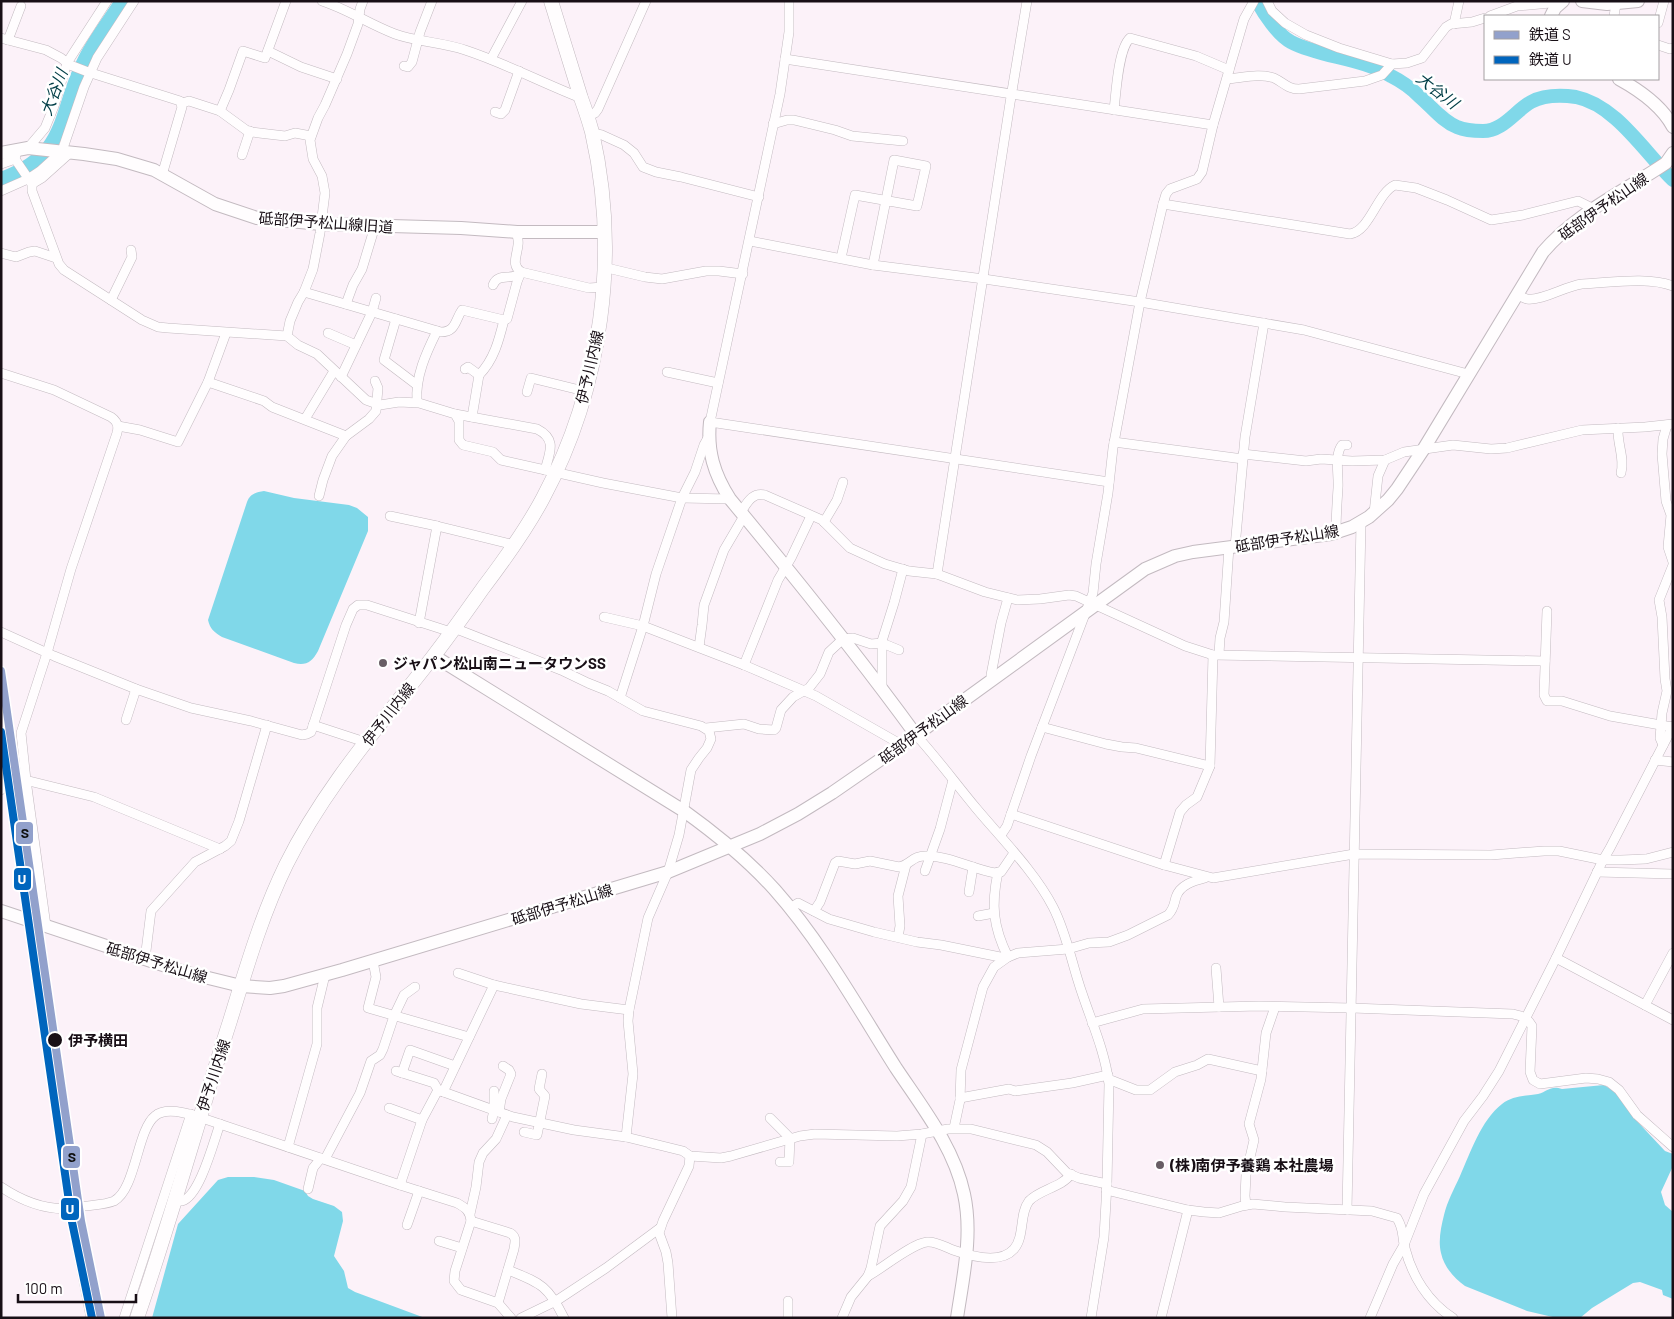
<svg xmlns="http://www.w3.org/2000/svg" width="1674" height="1319" font-family="Barlow,'Noto Sans JP',sans-serif">
  <style>
    .water { fill: #80d8e9 }
    .lines { fill: none; stroke-linecap: round; stroke-linejoin: round }
    .river { stroke: #80d8e9; stroke-width: 14 }
    .street-casing { stroke: #c3bac0; stroke-width: 10 }
    .secondary-casing { stroke: #c3bac0; stroke-width: 14 }
    .primary-casing { stroke: #c3bac0; stroke-width: 15 }
    .street { stroke: #fffdfe; stroke-width: 9 }
    .secondary { stroke: #fffdfe; stroke-width: 12 }
    .primary { stroke: #fffdfe; stroke-width: 14 }
    .rail-1-casing { stroke: #fff; stroke-width: 11 }
    .rail-2-casing { stroke: #fff; stroke-width: 11 }
    .rail-1 { stroke: #92a1cc; stroke-width: 8 }
    .rail-2 { stroke: #0065bd; stroke-width: 8 }
    .poi-dot { fill: #685e65; stroke: #fff; stroke-width: 2 }
    .stop-dot { fill: #180f16; stroke: #fff; stroke-width: 2 }
    .labels { text-anchor: middle; dominant-baseline: central; stroke-width: 5; stroke-linejoin: round; paint-order: stroke }
    .street-label { font-size: 15px; fill: #180f16; stroke: #fff }
    .poi-label { font-size: 15px; font-weight: bold; fill: #180f16; stroke: #fff; text-anchor: start }
    .stop-label { font-size: 15px; font-weight: bold; fill: #180f16; stroke: #fff; text-anchor: start }
    .water-label { font-size: 16px; font-style: italic; fill: #003d46; stroke: #fff }
    .line-badge { stroke: #fff; stroke-width: 2 }
    .badge-label { font-size: 14px; text-anchor: middle; font-weight: bold; fill: #fff }
    .pale-badge-label { font-size: 14px; text-anchor: middle; font-weight: bold; fill: #111 }
  </style>
  <rect width="100%" height="100%" fill="#fcf2f9"/>
  <g class="water">
    <path d="M264,491l30,7 55,7 8,3 11,9v14l-50,120c-6,11 -12,15 -24,12l-72,-26c-8,-5 -12,-8 -14,-17l39,-118c3,-8 9,-10 17,-11z"/>
    <path d="M1604,1085l13,8 17,25 31,33 8,3v12l-12,26 4,13 8,7v87l-10,-4 -1,-5 -22,-8 -7,1 -41,25 -12,10h-23l-30,-7 -62,-25c-11,-8 -21,-19 -24,-33 -3,-12 0,-26 3,-38 3,-13 10,-26 16,-39 10,-22 21,-56 42,-72 10,-8 23,-8 36,-10 10,-3 13,-9 24,-5z"/>
    <path d="M228,1177h26l20,3 31,11 3,5 5,3 21,7 8,6 1,9 -9,35 10,15 4,17 7,4 70,26h-273l26,-94 40,-44z"/>
  </g>
  <g class="lines">
    <g class="river">
      <path d="M1257,1c7,13 21,34 34,41 31,16 69,15 100,34 10,5 20,12 28,20 12,10 23,25 38,31 7,3 18,4 26,4 20,0 32,-20 48,-29 13,-7 30,-7 45,-5 40,8 69,56 97,83"/>
      <path d="M1,179c69,-25 56,-65 84,-120 10,-20 25,-39 37,-58"/>
    </g>
    <g class="street-casing">
      <g id="street">
        <path d="M322,1c25,8 47,23 73,33 22,8 47,8 70,16 40,13 77,33 116,48"/>
        <path d="M789,1v31l-9,62 -70,328 399,60"/>
        <path d="M1267,1l5,10 13,12 21,12 33,13 53,16 15,-1 15,-5 24,-31 5,-3 21,-2 13,-4"/>
        <path d="M1490,16l27,-10 44,-4"/>
        <path d="M1614,16l2,-12"/>
        <path d="M1658,23l6,-22"/>
        <path d="M1454,24l5,-23"/>
        <path d="M1,38l45,12 15,8 9,7 18,7 92,29 2,6 -20,68"/>
        <path d="M8,40l13,-34"/>
        <path d="M1658,45l12,4 3,-1"/>
        <path d="M268,51l33,16 36,12"/>
        <path d="M491,59l31,-58"/>
        <path d="M785,59l428,66"/>
        <path d="M404,66l4,1 4,-5 8,-30 12,-31"/>
        <path d="M1227,79c15,-1 32,-6 47,-1 9,4 13,11 25,11l66,-8 17,-6 10,-11"/>
        <path d="M182,103l7,-2 31,10 26,19 5,2 34,4 10,-3 16,3"/>
        <path d="M1114,110c2,-16 4,-61 16,-72l66,18 33,14"/>
        <path d="M220,111l9,-21 14,-39 22,7 21,-57"/>
        <path d="M495,112l6,2 4,-4 14,-39"/>
        <path d="M587,117l8,-4 3,-4 48,-108"/>
        <path d="M773,124l14,-4h7l41,10 17,6 51,5"/>
        <path d="M592,133l10,2 22,10 10,8 9,14 13,5 25,5 78,20"/>
        <path d="M28,148l17,-20 9,-22 13,-43 40,-62"/>
        <path d="M17,150l-2,9 17,25v7l27,73 5,6 78,50 16,7 10,1 119,8 11,9 19,9 49,46 14,5 19,-3 20,1 36,11 4,7v19l4,5 30,7 8,8 102,23 79,15 48,1"/>
        <path d="M242,155l8,-24"/>
        <path d="M1,164l14,-5"/>
        <path d="M32,184l10,-6 29,-26"/>
        <path d="M1,191l27,-12 12,-8 22,-20 22,-64 13,-29 37,-57"/>
        <path d="M1163,204l187,30c20,-3 27,-41 45,-49l21,3 31,12 44,20 32,-5 55,-14 16,8"/>
        <path d="M517,232c0,5 2,9 1,13 -1,11 -7,20 3,27l68,16 14,-1"/>
        <path d="M750,241l123,24 111,14 156,23 164,28 164,44"/>
        <path d="M1,253l15,4 13,-5 6,-1 21,7"/>
        <path d="M841,258l14,-63 62,11 9,-40 -32,-6 -21,105"/>
        <path d="M603,267l42,10 17,2 44,-8h13l24,3"/>
        <path d="M493,285c5,-13 19,-4 28,-12"/>
        <path d="M304,292l137,40c15,0 14,-12 21,-22l42,10 3,-1 10,-37 4,-10"/>
        <path d="M1516,295c4,1 8,3 11,4 16,2 38,-13 55,-15 27,-1 65,-8 91,2"/>
        <path d="M111,300l21,-43 -1,-7"/>
        <path d="M346,304l7,-19 9,-16 13,-43"/>
        <path d="M396,319l-12,41 33,25"/>
        <path d="M328,333l28,12"/>
        <path d="M287,336l3,-15 8,-19 6,-10 9,-23 7,-36 5,-40 -3,-17 -9,-17 -3,-19 8,-22 7,-13 22,-51 11,-30 2,-15 3,-8"/>
        <path d="M465,369l3,-2 11,8c15,-15 20,-35 25,-55"/>
        <path d="M667,372l51,11"/>
        <path d="M1,373l53,17 57,27c6,4 8,8 6,16l-46,136 -24,84 -26,80 5,47 20,146"/>
        <path d="M341,377l31,-65 4,-14"/>
        <path d="M208,382l56,19 8,6 74,29"/>
        <path d="M527,392l4,-14 53,13"/>
        <path d="M417,402c-2,-25 9,-49 20,-71"/>
        <path d="M455,414l82,15c20,10 13,23 8,41"/>
        <path d="M472,417l7,-42"/>
        <path d="M305,419l29,-48"/>
        <path d="M1667,425l-4,14 -1,15 4,47 5,14 -3,32 5,15"/>
        <path d="M118,426l22,4 38,12 30,-60 18,-49"/>
        <path d="M1618,428c-1,16 7,30 3,45"/>
        <path d="M1114,442l129,17"/>
        <path d="M1243,454l63,7 15,-2 31,2 33,-1 19,-8 49,-7 38,4 16,-1 75,-18 63,-3 28,-3"/>
        <path d="M319,496l4,-16 9,-24 14,-20 23,-17 7,-8 2,-23 -3,-7"/>
        <path d="M741,512c6,-9 11,-20 24,-17l57,25 28,28 35,16 24,7 28,3 48,18 32,8 23,-1 29,-4 7,1 109,50 28,9 332,6"/>
        <path d="M1374,513l4,-37 7,-16"/>
        <path d="M390,516l47,10"/>
        <path d="M824,522l13,-22 6,-18"/>
        <path d="M1336,533c0,-16 1,-30 2,-45 1,-12 -4,-33 4,-43h5"/>
        <path d="M1235,547l10,-110 19,-114"/>
        <path d="M937,574l73,-471 17,-102"/>
        <path d="M1547,611l-3,84 3,6h15l48,15 62,11"/>
        <path d="M604,617l39,9 101,39 72,31 86,49"/>
        <path d="M419,623l18,-97 78,19"/>
        <path d="M454,628l107,42 27,13 20,8 35,20 58,15 8,5 2,8 -4,9 -8,10 -8,12 -12,65 -11,37 -20,46 -19,92 -1,11 5,53 -7,63"/>
        <path d="M1,632l53,24 82,33 55,19 60,13 51,14 5,-1 4,-2 35,-107 7,-16 5,-4h9l84,27"/>
        <path d="M699,647l3,-22 2,-20 20,-55 20,-34"/>
        <path d="M1219,654l1,-16 4,-16 5,-75"/>
        <path d="M744,665l34,-85 13,-22 20,-42"/>
        <path d="M993,679l-2,-4 10,-52 7,-25"/>
        <path d="M882,688v-47l12,-38 9,-34"/>
        <path d="M620,698l23,-72 13,-52 26,-76 13,-26 9,-27 5,-9"/>
        <path d="M126,720l10,-31"/>
        <path d="M313,725l52,17"/>
        <path d="M1042,727l64,17 16,3 14,1 74,18"/>
        <path d="M706,728l38,-4 15,5 15,1 2,-2 5,-18 12,-13 16,-9 11,-14 9,-22 14,-13 10,-1 18,6 11,-1 17,7"/>
        <path d="M916,735c21,23 40,49 60,73 25,30 59,64 77,99 14,27 19,58 29,86 10,30 23,59 27,91l-2,100 -3,53 -13,81"/>
        <path d="M1,738c12,15 4,35 0,52"/>
        <path d="M1663,745l-3,-7 2,-25 5,-22 -2,-12 -3,-62 -3,-17 14,-35"/>
        <path d="M1655,760l18,2"/>
        <path d="M1,774l93,23 126,52"/>
        <path d="M1011,814l153,51 49,13 141,-24 137,1 53,-4h15l44,9h18l25,-1 27,-7"/>
        <path d="M1001,835l6,-9 24,-70 62,-163 3,-29 12,-71 5,-45 27,-146 23,-98 3,-10 4,-5 27,-10 5,-7 11,-47 31,-106 10,-18"/>
        <path d="M1164,865l16,-53 6,-7 11,-8 13,-31 3,-111"/>
        <path d="M925,871l15,-42 13,-49"/>
        <path d="M998,872c-7,33 -5,55 10,85"/>
        <path d="M1597,872l76,2"/>
        <path d="M969,892l4,-25"/>
        <path d="M790,908l8,-5 31,16 45,13 43,10 24,3 64,13"/>
        <path d="M814,911l6,-9 15,-39 3,-2 17,3 15,-3 29,6c11,-2 14,-12 28,-11 23,0 45,13 68,17l6,-1 13,-19"/>
        <path d="M978,916l16,-3"/>
        <path d="M898,937l2,-11 -2,-30 8,-31"/>
        <path d="M1556,958l117,62"/>
        <path d="M145,959l6,-48 44,-49 30,-16 6,-5 8,-20 28,-96"/>
        <path d="M373,961l3,16 -8,31 101,29"/>
        <path d="M1216,968l3,39"/>
        <path d="M458,973l36,12"/>
        <path d="M1645,1005l28,-52"/>
        <path d="M1092,1023l51,-14 116,-3 93,2 161,6c9,2 14,3 19,12l-2,46 3,8 7,4 46,-6 12,1 11,3 10,8 18,25 36,32"/>
        <path d="M396,1071l38,12 4,7"/>
        <path d="M402,1073l8,-23 45,16"/>
        <path d="M1108,1079l28,11h14l25,-18 22,-7 11,-6 54,12"/>
        <path d="M443,1092l51,-107 87,19 48,6"/>
        <path d="M960,1098l49,-9 6,2 57,-8 36,-8"/>
        <path d="M389,1108l33,12"/>
        <path d="M499,1112l2,-13 10,-25 -2,-4 -6,-4"/>
        <path d="M770,1118l20,20 -1,24h-9"/>
        <path d="M492,1119l2,-9v-19"/>
        <path d="M954,1128l6,-28 1,-30 22,-83 11,-20 14,-10 10,-4 50,-4 21,-6 20,-1 19,-7 40,-20c6,-6 6,-11 8,-18 4,-12 17,-16 29,-19"/>
        <path d="M524,1132l13,3 8,-39 -6,-7 3,-15"/>
        <path d="M288,1147l29,-103v-36l8,-33"/>
        <path d="M325,1159l35,-66 11,-32 9,-6 3,-6 11,-33 10,-21 11,-8"/>
        <path d="M400,1185l22,-65 16,-30 75,27 61,13 52,7 57,14 7,5 31,2 10,-2 69,-20 15,-2 82,2 25,-2 26,-5h23l65,16 11,7 20,21 12,5 28,6"/>
        <path d="M1,1187c24,16 50,26 79,20 10,-2 25,-2 34,-6 22,-12 23,-71 41,-85 10,-9 32,-3 44,1l201,68 57,18c9,5 13,8 14,18l-16,50 -1,10 7,9 37,13 13,15"/>
        <path d="M308,1189l5,-21 8,-10"/>
        <path d="M1106,1190l82,20 16,2 15,1 23,-7 11,-2 32,3 87,4 25,7c8,14 4,16 8,30 7,28 23,54 48,70"/>
        <path d="M174,1201c3,0 5,0 8,0 18,-5 32,-61 38,-77"/>
        <path d="M1246,1205l-1,-9 1,-21 8,-35 -5,-16 12,-45 5,-46 9,-26"/>
        <path d="M70,1209l21,109"/>
        <path d="M1347,1210l14,-688"/>
        <path d="M470,1214l6,-27 3,-25 4,-9 13,-14 11,-24"/>
        <path d="M471,1221l39,12c7,4 5,9 4,16l-16,54"/>
        <path d="M407,1225l12,-34"/>
        <path d="M439,1241l23,7"/>
        <path d="M508,1270c32,13 40,15 56,48"/>
        <path d="M868,1276c15,-8 43,-32 59,-34 9,-1 18,5 26,8 17,6 47,15 61,-1 11,-13 5,-35 15,-48 11,-12 32,-13 42,-27"/>
        <path d="M124,1318l67,-204"/>
        <path d="M521,1318l35,-17 50,-33 54,-40"/>
        <path d="M672,1318l-4,-55 -2,-11 -7,-19 4,-12 26,-55 1,-10"/>
        <path d="M788,1318v-17"/>
        <path d="M842,1318l9,-21 17,-21 3,-8 9,-42 23,-25 8,-14 11,-53"/>
        <path d="M1161,1318l27,-108"/>
        <path d="M1370,1318l23,-54 11,-19 20,-51 40,-73 19,-25 16,-25 57,-113 47,-98 7,-12 63,-122"/>
      </g>
    </g>
    <g class="secondary-casing">
      <g id="secondary">
        <path d="M1582,1l25,3 31,-3"/>
        <path d="M1551,16l4,-8 8,-7"/>
        <path d="M1619,79c20,11 43,27 54,48"/>
        <path d="M1,153l27,-5 56,6 33,5 37,11 61,34 42,14 64,6 140,4 56,4h87"/>
        <path d="M710,422c-3,29 4,52 20,77 64,77 127,155 186,236"/>
        <path d="M434,656l250,155c32,23 64,49 91,79 47,53 83,118 121,178 26,39 58,79 68,126 9,41 -1,83 -7,124"/>
        <path d="M1,911l183,61 57,14 29,2 14,-2 58,-16 326,-98 92,-38 38,-20 34,-21 84,-58 229,-166 30,-13 18,-4 138,-18 21,-7 17,-10 19,-17 9,-11 26,-39 120,-198c33,-39 82,-61 123,-89l7,-10"/>
      </g>
    </g>
    <g class="primary-casing">
      <path id="primary" d="M137,1318c34,-98 61,-198 93,-297 16,-52 32,-107 56,-156 38,-77 94,-140 146,-207 18,-23 34,-46 51,-70 22,-29 43,-58 60,-90 59,-110 77,-244 49,-366 -3,-11 -7,-23 -11,-34 -10,-33 -20,-65 -30,-97"/>
    </g>
    <use href="#street" class="street"/>
    <use href="#secondary" class="secondary"/>
    <use href="#primary" class="primary"/>
    <g class="rail-1-casing">
      <path id="rail-1" d="M1,671l80,550 20,97"/>
    </g>
    <g class="rail-2-casing">
      <path id="rail-2" d="M1,732l71,490 20,96"/>
    </g>
    <use href="#rail-1" class="rail-1"/>
    <use href="#rail-2" class="rail-2"/>
  </g>
  <g class="poi-dot">
    <circle cx="383" cy="663" r="5"/>
    <circle cx="1160" cy="1165" r="5"/>
  </g>
  <circle class="stop-dot" cx="55" cy="1040" r="8"/>
  <g class="labels">
    <g class="street-label">
      <text transform="translate(1603 206) rotate(-35)">砥部伊予松山線</text>
      <text transform="translate(326 222) rotate(4)">砥部伊予松山線旧道</text>
      <text transform="translate(589 367) rotate(-77)">伊予川内線</text>
      <text transform="translate(1287 538) rotate(-9)">砥部伊予松山線</text>
      <text transform="translate(388 714) rotate(-52)">伊予川内線</text>
      <text transform="translate(923 729) rotate(-36)">砥部伊予松山線</text>
      <text transform="translate(562 904) rotate(-17)">砥部伊予松山線</text>
      <text transform="translate(157 962) rotate(17)">砥部伊予松山線</text>
      <text transform="translate(213 1075) rotate(-72)">伊予川内線</text>
    </g>
    <g class="poi-label">
      <text x="393" y="663">ジャパン松山南ニュータウンSS</text>
      <text x="1170" y="1165">(株)南伊予養鶏 本社農場</text>
    </g>
    <g class="stop-label">
      <text x="68" y="1040">伊予横田</text>
    </g>
    <g class="water-label">
      <text transform="translate(1438 90) rotate(38)">大谷川</text>
      <text transform="translate(53 92) rotate(-69)">大谷川</text>
    </g>
  </g>
  <g class="line-badge">
    <rect x="15" y="821" width="19" height="24" rx="5" fill="#92a1cc"/>
    <rect x="13" y="867" width="19" height="24" rx="5" fill="#0065bd"/>
    <rect x="62" y="1145" width="19" height="24" rx="5" fill="#92a1cc"/>
    <rect x="60" y="1197" width="20" height="24" rx="5" fill="#0065bd"/>
  </g>
  <g class="badge-label">
    <text x="22" y="884">U</text>
    <text x="70" y="1214">U</text>
  </g>
  <g class="pale-badge-label">
    <text x="25" y="838">S</text>
    <text x="72" y="1162">S</text>
  </g>
  <rect width="1674" height="1319" fill="none" stroke="#180f16" stroke-width="5"/>
  <rect x="1484" y="15" width="175" height="65" fill="#ffffff" stroke="#a39fa2"/>
  <rect x="1494" y="31" width="25" height="8" fill="#92a1cc" stroke="#a39fa2"/>
  <text x="1529" y="40" font-size="15" fill="#180f16">鉄道 S</text>
  <rect x="1494" y="56" width="25" height="8" fill="#0065bd" stroke="#a39fa2"/>
  <text x="1529" y="65" font-size="15" fill="#180f16">鉄道 U</text>
  <path d="M18 1294v8h118v-8" fill="none" stroke="#180f16" stroke-width="2.5"/>
  <text x="25" y="1294" font-size="15" fill="#180f16" stroke="#ffffff" stroke-width="4" paint-order="stroke">100 m</text>
</svg>
